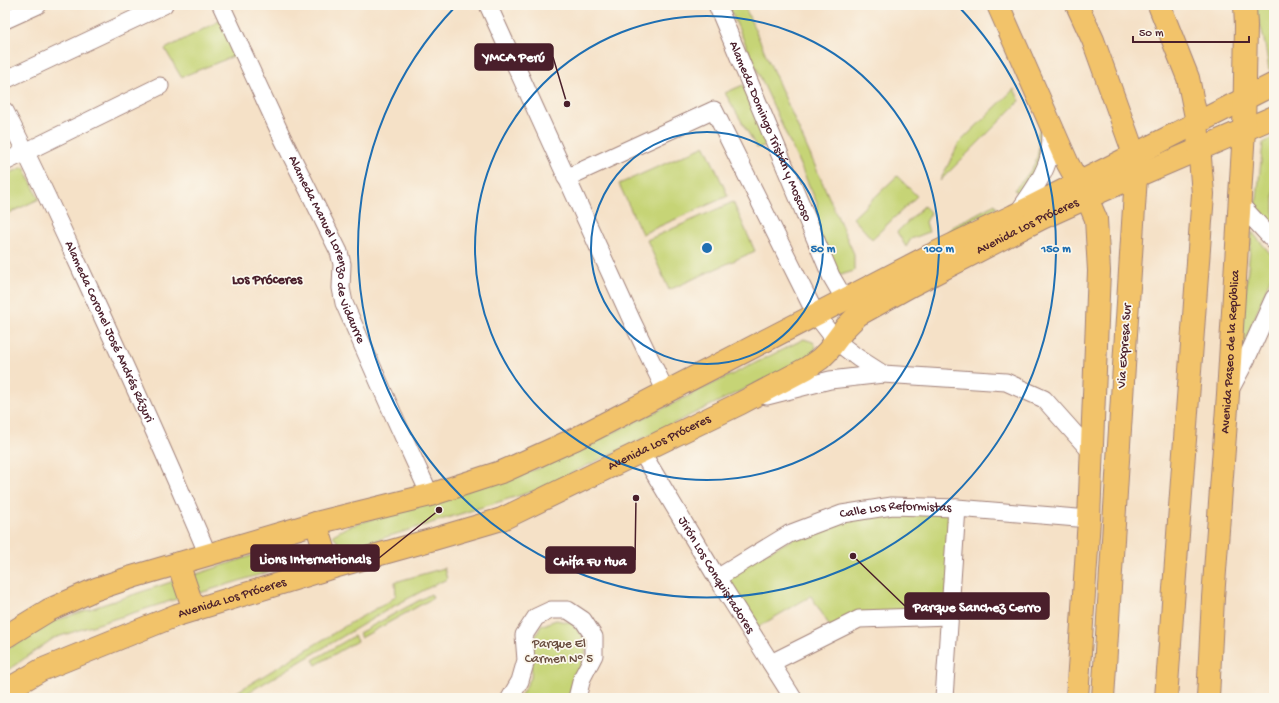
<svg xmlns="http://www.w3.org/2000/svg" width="1279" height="703" font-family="'Gochi Hand',sans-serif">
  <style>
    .green { fill: #c6d476; stroke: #887a50 }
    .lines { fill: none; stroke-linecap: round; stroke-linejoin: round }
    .minor-casing { stroke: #a08079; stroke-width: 19 }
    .major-casing { stroke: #a08079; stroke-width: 24 }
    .highway-casing { stroke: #a08079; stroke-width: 24 }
    .minor { stroke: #fff; stroke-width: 17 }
    .major { stroke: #f2c36a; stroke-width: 22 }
    .highway { stroke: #f2c36a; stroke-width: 22 }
    .ring { fill: none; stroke: #1f6fb2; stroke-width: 2 }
    .labels { text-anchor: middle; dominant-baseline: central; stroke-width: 3.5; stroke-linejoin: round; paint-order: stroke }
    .street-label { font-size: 13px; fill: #4a1f2b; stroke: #fbf7ec }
    .park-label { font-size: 13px; fill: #694c3e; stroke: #fbf7ec }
    .neighbourhood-label { font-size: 14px; font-weight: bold; fill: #4a1f2b; stroke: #fbf7ec }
    .centre { fill: #1f6fb2; stroke: #fbf7ec; stroke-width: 2 }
    .ring-label { font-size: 12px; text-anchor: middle; font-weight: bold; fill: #1f6fb2; stroke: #fbf7ec; stroke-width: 3.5; stroke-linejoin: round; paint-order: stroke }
    .leader { fill: none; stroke: #4a1f2b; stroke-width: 1.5 }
    .callout-dot { fill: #4a1f2b; stroke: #fbf7ec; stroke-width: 1.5 }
    .callout { fill: #4a1f2b; stroke: #4a1f2b; stroke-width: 1.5 }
    .callout-label { font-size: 14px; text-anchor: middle; font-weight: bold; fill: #fff }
  </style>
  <rect width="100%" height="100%" fill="#fbf7ec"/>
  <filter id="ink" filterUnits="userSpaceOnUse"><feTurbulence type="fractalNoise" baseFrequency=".025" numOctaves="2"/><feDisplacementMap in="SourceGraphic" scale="8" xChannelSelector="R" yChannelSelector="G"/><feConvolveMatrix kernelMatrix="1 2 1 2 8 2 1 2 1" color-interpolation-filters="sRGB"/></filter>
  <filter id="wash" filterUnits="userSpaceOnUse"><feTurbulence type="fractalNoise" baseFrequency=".012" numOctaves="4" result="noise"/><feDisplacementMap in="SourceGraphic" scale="16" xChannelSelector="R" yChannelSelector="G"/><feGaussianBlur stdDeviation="0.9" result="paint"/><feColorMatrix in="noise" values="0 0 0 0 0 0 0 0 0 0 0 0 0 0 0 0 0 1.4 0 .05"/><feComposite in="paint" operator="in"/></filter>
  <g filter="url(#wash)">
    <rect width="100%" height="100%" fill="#f5e1c7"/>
    <g class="green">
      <path d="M728,5h16l110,249v17l-20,6 -19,-42 2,-32z"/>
      <path d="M1256,5h18v63l-5,2c-3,-21 -6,-42 -15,-61z"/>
      <path d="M223,19l16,35 -58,23 -16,-28z"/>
      <path d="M743,85l27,59 -13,4 -32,-55z"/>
      <path d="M1014,89l6,12 -80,80 19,-38z"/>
      <path d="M1041,127c4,9 5,19 3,29 -1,9 -18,30 -24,37l-6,-3c16,-17 29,-31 23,-55z"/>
      <path d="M1274,137v86l-18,-16 7,-64z"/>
      <path d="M705,146l23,50 -86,38 -23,-50z"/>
      <path d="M24,167l15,32 -34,16v-40z"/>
      <path d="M897,176l20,20 -45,43 -19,-21z"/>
      <path d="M733,202l22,49 -86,39 -22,-50z"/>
      <path d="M995,204l2,4 -50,25 5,-6z"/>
      <path d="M924,206l7,7 -5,9 3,10 -18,7 -5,8 -9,-15z"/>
      <path d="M1252,232l22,26v11l-36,91z"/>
      <path d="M804,339l9,3 3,5 -6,10 -273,133 -189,59 -8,-3 -7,-11 14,-8 193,-59 130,-63z"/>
      <path d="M957,508l-7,108 -119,12 -20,-32 -60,35 -34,-53 125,-64z"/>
      <path d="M284,545l20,2 1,11 -11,6 -94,29 -6,-18z"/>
      <path d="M444,568l3,11 -17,8 -36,19 -155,92h-12l125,-76 38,-21 6,-6 -1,-13z"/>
      <path d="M174,581l6,17 -126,40 -49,34v-21l43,-28z"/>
      <path d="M431,594l2,4 -72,40 -2,-5z"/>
      <path d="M556,620l15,3 11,12 4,14 -2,13 -11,16 -3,18 1,2h-52l12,-20 2,-37 8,-15z"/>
      <path d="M354,636l3,5 -41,24 -3,-5z"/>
    </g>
  </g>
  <g filter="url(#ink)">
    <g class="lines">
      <g class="minor-casing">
        <g id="minor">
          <path id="s1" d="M221,5l62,134 56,113 3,12 -1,24 3,15 48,109 38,83"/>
          <path d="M488,5l144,316 34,71"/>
          <path id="s2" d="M717,5l114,271 14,24"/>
          <path d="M5,20l33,-15"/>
          <path d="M5,80l159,-75"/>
          <path id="s3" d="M5,111c31,60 59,122 87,183 40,87 79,173 116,261"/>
          <path d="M5,162l155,-76"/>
          <path d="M566,178l148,-68 102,205 20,26 22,17 25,16 123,8 38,17 48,54"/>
          <path d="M1239,203l35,38"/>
          <path d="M1017,214c11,-17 28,-38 32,-58 2,-9 2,-19 2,-28"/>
          <path d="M1230,390l16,-30 28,-62"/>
          <path d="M767,396l63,-16 53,-6"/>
          <path id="s4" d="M641,451l76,127 76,120"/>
          <path id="s5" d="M717,578l72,-44 53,-20 50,-8 65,2 132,11"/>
          <path d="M771,663l88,-44 91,-3"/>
          <path d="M510,698l10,-17 6,-21 -2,-25 12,-18 15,-7h17l15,10 11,17v18l-12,23 -5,20"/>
          <path d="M944,698l13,-190"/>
        </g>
      </g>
      <g class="major-casing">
        <g id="major">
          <path d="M998,5l70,159 19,34 9,21 3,52 -10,248 -12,179"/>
          <path d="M316,523l14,45"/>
          <path d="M178,563l16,47"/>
          <path d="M5,637l44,-27 47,-21 36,-12 184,-54 114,-28 74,-24 71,-32 356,-184 82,-39 261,-132"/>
          <path id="s6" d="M5,691l36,-21 136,-55 150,-46 107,-30 68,-20 239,-116 66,-35 13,-9 8,-8 18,-24 12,-12 54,-30 130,-67 62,-28 170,-73"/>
          <path id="s7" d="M1208,698l5,-100 15,-204 16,-264 2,-104 -1,-21"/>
        </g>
      </g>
      <g class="highway-casing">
        <g id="highway">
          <path d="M1077,5l16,35 41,114 2,22 -33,522"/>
          <path d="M1159,5l29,73 9,44 6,72 -37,504"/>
        </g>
      </g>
      <use href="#minor" class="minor"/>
      <use href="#major" class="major"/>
      <use href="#highway" class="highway"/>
    </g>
  </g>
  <g class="ring">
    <circle cx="707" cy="248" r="116"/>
    <circle cx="707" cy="248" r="232"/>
    <path d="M958 6A349 349 0 1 1 456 6"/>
  </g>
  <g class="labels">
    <g class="street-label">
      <text stroke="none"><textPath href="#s2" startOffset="137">Alameda Domingo Tristán y Moscoso</textPath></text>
      <text stroke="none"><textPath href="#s6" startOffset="1133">Avenida Los Próceres</textPath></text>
      <text stroke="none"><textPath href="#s1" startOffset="268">Alameda Manuel Lorenzo de Vidaurre</textPath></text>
      <text stroke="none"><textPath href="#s3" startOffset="244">Alameda Coronel José Andrés Rázuri</textPath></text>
      <text transform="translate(1125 346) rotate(-86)">Via Expresa Sur</text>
      <text stroke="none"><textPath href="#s7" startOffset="347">Avenida Paseo de la República</textPath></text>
      <text stroke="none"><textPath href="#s6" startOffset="702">Avenida Los Próceres</textPath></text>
      <text stroke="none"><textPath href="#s5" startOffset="195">Calle Los Reformistas</textPath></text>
      <text stroke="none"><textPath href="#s4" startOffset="145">Jirón Los Conquistadores</textPath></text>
      <text stroke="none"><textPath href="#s6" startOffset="246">Avenida Los Próceres</textPath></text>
    </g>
    <g class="park-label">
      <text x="559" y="644">Parque El<tspan x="559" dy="15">Carmen N° 5</tspan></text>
    </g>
    <g class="neighbourhood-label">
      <text x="267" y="280">Los Próceres</text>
    </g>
  </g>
  <circle cx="707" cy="248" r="6" class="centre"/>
  <g class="ring-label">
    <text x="823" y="252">50 m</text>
    <text x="939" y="252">100 m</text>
    <text x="1056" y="252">150 m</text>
  </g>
  <path class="leader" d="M567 104L553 57M439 510L379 558M636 498L635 560M853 556L905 606"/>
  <g class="callout-dot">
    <circle cx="567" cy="104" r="4"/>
    <circle cx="439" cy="510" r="4"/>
    <circle cx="636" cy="498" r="4"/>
    <circle cx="853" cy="556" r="4"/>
  </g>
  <g class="callout">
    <rect x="475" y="44" width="78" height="26" rx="4"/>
    <rect x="251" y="545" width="128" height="26" rx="4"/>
    <rect x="546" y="547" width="89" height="26" rx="4"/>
    <rect x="905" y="593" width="144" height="26" rx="4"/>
  </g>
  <g class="callout-label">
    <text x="514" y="61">YMCA Perú</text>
    <text x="315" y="563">Lions Internationals</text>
    <text x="590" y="565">Chifa Fu Hua</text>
    <text x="977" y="611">Parque Sanchez Cerro</text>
  </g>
  <rect width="1279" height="703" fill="none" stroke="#fbf7ec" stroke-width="20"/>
  <path d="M1133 36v6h116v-6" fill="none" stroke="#4a1f2b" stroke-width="2"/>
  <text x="1139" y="36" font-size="12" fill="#4a1f2b" stroke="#fbf7ec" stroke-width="3" paint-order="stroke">50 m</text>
</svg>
